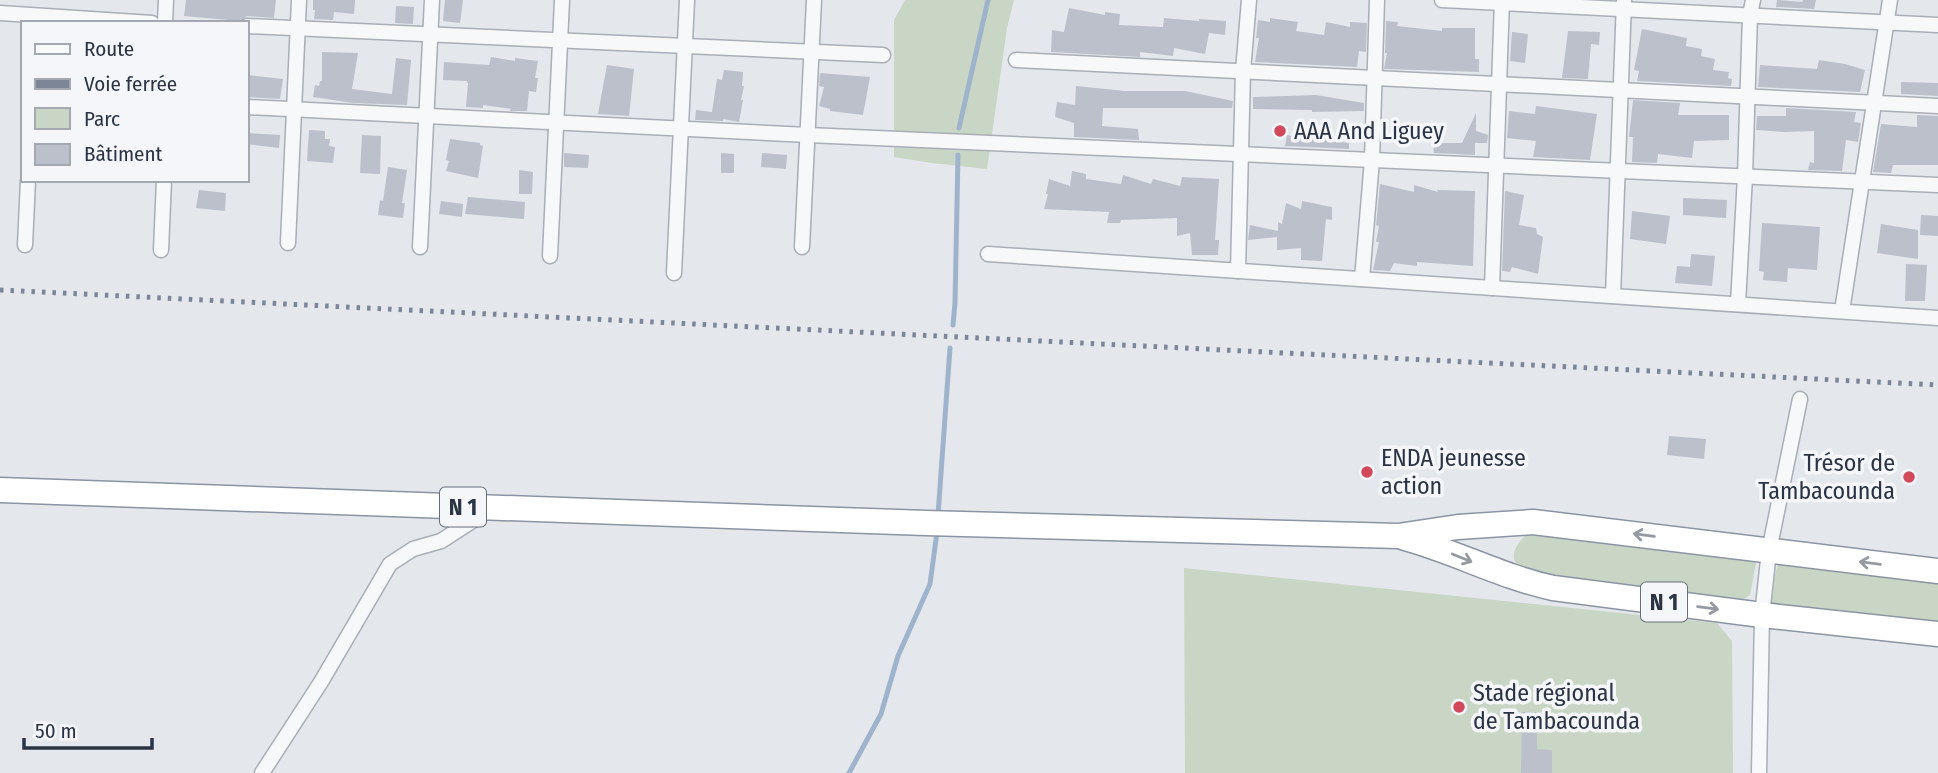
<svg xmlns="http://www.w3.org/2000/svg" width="1938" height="773" font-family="'Fira Sans Condensed',sans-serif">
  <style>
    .green { fill: #c9d6c5 }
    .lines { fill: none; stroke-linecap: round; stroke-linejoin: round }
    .stream { stroke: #9fb4cc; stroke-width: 5 }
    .building { fill: #bbc0ca }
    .minor-casing { stroke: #a9aeb7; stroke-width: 17 }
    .trunk-casing { stroke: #8b94a3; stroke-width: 27 }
    .minor { stroke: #f7f8fa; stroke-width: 14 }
    .trunk { stroke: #fff; stroke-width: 24 }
    .rail { stroke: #7d8696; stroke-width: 5; stroke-dasharray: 3.5 7; stroke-linecap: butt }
    .oneway { stroke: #959aa2 }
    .poi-dot { fill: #d1495b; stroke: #f4f6f9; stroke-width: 2.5 }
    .labels { text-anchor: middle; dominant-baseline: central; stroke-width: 7; stroke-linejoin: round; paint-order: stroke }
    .shield { fill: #f4f6f9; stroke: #676e7b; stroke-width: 2 }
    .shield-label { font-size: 23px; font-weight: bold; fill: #2b3445 }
    .poi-label { font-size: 24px; fill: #2b3445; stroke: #f4f6f9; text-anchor: start }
  </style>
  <rect width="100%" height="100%" fill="#e4e7ec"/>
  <g class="green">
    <path d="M905,0h109l-7,28 -20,141 -55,-6 -38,-6v-137z"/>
    <path d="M1527,533l222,22 7,8 -6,32 -12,8 -198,-23c-26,-14 -37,-21 -13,-47z"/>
    <path d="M1779,560l159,20v44l-171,-19z"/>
    <path d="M1184,568l533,55 15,18 1,132h-548z"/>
  </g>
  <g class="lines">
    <g class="stream">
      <path d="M959,128l29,-128"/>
      <path d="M953,325l2,-22 3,-148"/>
      <path d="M938,515l12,-167"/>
      <path d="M849,773l32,-59 17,-58 32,-72 7,-52"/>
    </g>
  </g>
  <g class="building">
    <path d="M186,0h90l-2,18 -27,-2 -8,5 -55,-5z"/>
    <path d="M313,0h42l-1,14 -20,-2 -1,8 -19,-1 1,-9h-2z"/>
    <path d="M445,0h18l-3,23 -17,-2z"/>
    <path d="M1777,0l25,2 1,-2h13l-2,9 -38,-2z"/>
    <path d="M396,6l18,1 -1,17 -18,-1z"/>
    <path d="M1069,8l36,7v-3l15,2 -1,11 44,2 1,-9 35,3v-2l27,2 -1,14 -16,-2 -4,21 -31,-6 -1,8 -33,-4v5l-89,-5 1,-22 12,2z"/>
    <path d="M1270,18l28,4 -2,9 28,4 2,-13 24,5v-5l17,1 -1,29 -7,-1 -2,16 -102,-5 4,-24h-3l2,-18 12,2z"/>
    <path d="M1386,21l12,1 -1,4 45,5v-3h33v31h4v13l-95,-3 3,-16h-2z"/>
    <path d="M1642,29l45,9 -1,8 16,3 -1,7 14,3 -2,11 16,2 -1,6 4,1 -1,7 -94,-5 2,-10 -5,-1z"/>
    <path d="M1568,31l32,1 -1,13 -8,-1 -3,35 -26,-1z"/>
    <path d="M1512,32l16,2 -3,29 -15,-2z"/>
    <path d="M322,52l36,1 -6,36 40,5 4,-36 15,2 -4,45 -54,-2 -40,-6 2,-12 4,1 1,-5h2z"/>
    <path d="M491,57l24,4v-3l23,3 -3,17h3l-2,14 -7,-1 -2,20h-17l1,-2 -28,-4v3l-17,-1 2,-23 -1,-3 -24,-1 1,-18 45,3z"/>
    <path d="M1819,60l26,4 20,6 -5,22 -102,-5 2,-22 57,4z"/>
    <path d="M607,65l27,4 -5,47 -31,-2z"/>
    <path d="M724,70l19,2 -1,14h2l-3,14h2l-4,22 -16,-3v2l-28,-1 1,-10 16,2 5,-33 5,1z"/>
    <path d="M820,73l50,4 -7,38 -33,-4v-2l-11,-3 5,-19 -5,-1z"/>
    <path d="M247,75l36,4 -3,20 -33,-2z"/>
    <path d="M1901,82l37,1v13l-37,-2z"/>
    <path d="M1076,86l49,5h60l48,10 -1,7h-129l-1,18 36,3 1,11 -65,-3v-14l-19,-6 2,-15 18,3z"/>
    <path d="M1316,95l48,8v8l-52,1v-2l-59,-1v-12z"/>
    <path d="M1633,100l47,3 -2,12h51v25l-35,1 -2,17 -34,-4 -1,9 -25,-1 1,-25h-4z"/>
    <path d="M1536,106l61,8 -7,46 -57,-3 3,-16 -29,-3 2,-27 26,3z"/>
    <path d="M1786,108l70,4 -2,10 7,1 -3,19 -12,-2 -4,31 -34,-1 2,-8 4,1v-32l-30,1 -28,-2 1,-14h29z"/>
    <path d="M1476,113v18l12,4 -1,8h-12v12l-41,-2 -1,-10h29z"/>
    <path d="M1917,115l21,1v49h-45l-2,8 -18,-1 8,-48 36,3z"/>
    <path d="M309,130l16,1v8h5l-1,7 6,1 -2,16 -26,-2z"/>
    <path d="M247,133l33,2 -1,13 -32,-4z"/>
    <path d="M362,135l19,1 -1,38 -20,-1z"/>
    <path d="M1287,135l19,4 1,-3 42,7v6l-64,-3z"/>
    <path d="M450,139l30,4v2l3,1 -5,32 -32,-7 3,-10 -3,-1z"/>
    <path d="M564,153l25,2 -1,13 -24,-1z"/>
    <path d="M721,153l13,1v19h-13z"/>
    <path d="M762,153l25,2 -1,14 -25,-2z"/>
    <path d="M388,167l19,3 -5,33h3l-2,15 -25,-3 2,-15 3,1z"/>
    <path d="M519,170l14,2 -1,22h-13z"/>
    <path d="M1072,171l14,3v5l35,5 2,-9 28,9 2,-5 27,7 2,-9 37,2 -4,61h4l-1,15h-26l-2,-22 -13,3v-18l-56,2 -1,3h-13l2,-11 -65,-3 4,-15h-2l3,-15 21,7z"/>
    <path d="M1380,184l34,8v-7l24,7 -1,-2 38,1 -2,75 -56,-4v4l-23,-3 -4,8 -17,-1 6,-28h-3l3,-16 -3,-1z"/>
    <path d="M199,190l27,3 -1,18 -29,-3z"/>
    <path d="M1505,191l19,4 -5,30 17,3 1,6 6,3 -5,37 -26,-7 -2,5 -8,-1z"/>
    <path d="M468,197l57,5 -1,17 -59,-5z"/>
    <path d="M1683,198l44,2 -1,18 -43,-3z"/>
    <path d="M441,201l22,3 -1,13 -23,-3z"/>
    <path d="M1302,201l30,6v13l-6,-1 -4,42 -21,-1v-12l-24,2v-13l-29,3 2,-15 28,6v-9l4,2 4,-21 15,6z"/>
    <path d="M1632,211l38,5 -4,28 -36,-5z"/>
    <path d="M1921,215l17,1v20l-18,-1z"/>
    <path d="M1762,223l58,4 -3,43 -29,-2 -1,14 -24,-2 1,-8 -5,-1z"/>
    <path d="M1881,224l37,6v29l-41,-6z"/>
    <path d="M1691,254l24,2 -3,30 -37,-3 2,-17 13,1z"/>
    <path d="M1906,264l21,1 -2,36h-20z"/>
    <path d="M1669,436l37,3 -2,20 -37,-4z"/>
    <path d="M1522,712h15v37l15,1v23h-31z"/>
  </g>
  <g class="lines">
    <g class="minor-casing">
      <g id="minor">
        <path d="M1442,0l496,25"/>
        <path d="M0,13l152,10"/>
        <path d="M165,23l1,-23"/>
        <path d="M247,26l636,29"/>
        <path d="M1016,60l922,46"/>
        <path d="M247,107l561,28 1130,50"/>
        <path d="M288,243l11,-243"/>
        <path d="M25,245l3,-65"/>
        <path d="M420,247l12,-247"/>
        <path d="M802,247l12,-247"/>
        <path d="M161,250l3,-70"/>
        <path d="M988,254l950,64"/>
        <path d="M550,256l12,-256"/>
        <path d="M1238,271l5,-200 6,-71"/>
        <path d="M674,273l13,-273"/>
        <path d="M1362,279l10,-119 5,-160"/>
        <path d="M1492,288l10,-288"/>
        <path d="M1613,296l11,-295"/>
        <path d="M1738,304l7,-128 5,-161 3,-15"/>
        <path d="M1842,311l48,-311"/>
        <path d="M262,773l59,-91 69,-118 23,-15 28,-8 48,-31"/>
        <path d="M1759,773l3,-158 7,-64 31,-152"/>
      </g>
    </g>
    <g class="trunk-casing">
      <g id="trunk">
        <path d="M0,490l926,33 472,13 60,-9 75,-5 405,49"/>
        <path d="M1405,538c51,14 97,39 148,50l209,27 176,19"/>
      </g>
    </g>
    <use href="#minor" class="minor"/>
    <use href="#trunk" class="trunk"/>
    <path class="rail" d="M0,290l1938,95"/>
  </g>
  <defs><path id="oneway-shaft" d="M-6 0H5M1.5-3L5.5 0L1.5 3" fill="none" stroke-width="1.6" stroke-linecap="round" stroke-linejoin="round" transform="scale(1.75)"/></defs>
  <g class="oneway">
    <use href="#oneway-shaft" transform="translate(1644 535) rotate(-173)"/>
    <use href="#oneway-shaft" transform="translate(1462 558) rotate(22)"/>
    <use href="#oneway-shaft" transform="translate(1870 563) rotate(-173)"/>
    <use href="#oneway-shaft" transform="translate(1708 608) rotate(7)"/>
  </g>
  <g class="poi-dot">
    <circle cx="1280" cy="131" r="7"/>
    <circle cx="1367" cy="472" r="7"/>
    <circle cx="1909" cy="477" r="7"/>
    <circle cx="1459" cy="707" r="7"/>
  </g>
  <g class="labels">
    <g class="shield">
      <rect x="440" y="487.5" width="46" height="39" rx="5"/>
      <rect x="1641" y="582.5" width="46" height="39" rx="5"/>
    </g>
    <g class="shield-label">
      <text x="463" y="507">N 1</text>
      <text x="1664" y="602">N 1</text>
    </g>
    <g class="poi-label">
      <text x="1294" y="131">AAA And Liguey</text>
      <text x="1381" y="458">ENDA jeunesse<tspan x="1381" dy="28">action</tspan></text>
      <text x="1895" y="463" text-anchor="end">Trésor de<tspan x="1895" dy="28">Tambacounda</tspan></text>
      <text x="1473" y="693">Stade régional<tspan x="1473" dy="28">de Tambacounda</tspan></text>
    </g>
  </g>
  <rect x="21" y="21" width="228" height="161" fill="#f4f6f9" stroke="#a4a8b1" stroke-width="2"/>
  <rect x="35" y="44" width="35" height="10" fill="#f7f8fa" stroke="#a4a8b1" stroke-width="2"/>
  <text x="84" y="56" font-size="21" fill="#2b3445">Route</text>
  <rect x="35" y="79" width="35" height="10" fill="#7d8696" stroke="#a4a8b1" stroke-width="2"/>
  <text x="84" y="91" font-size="21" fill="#2b3445">Voie ferrée</text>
  <rect x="35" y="108" width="35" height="21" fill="#c9d6c5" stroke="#a4a8b1" stroke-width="2"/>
  <text x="84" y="126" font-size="21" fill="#2b3445">Parc</text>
  <rect x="35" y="144" width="35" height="21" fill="#bbc0ca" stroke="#a4a8b1" stroke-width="2"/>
  <text x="84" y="161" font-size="21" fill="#2b3445">Bâtiment</text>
  <path d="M24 738v10h128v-10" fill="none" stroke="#2b3445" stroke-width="3.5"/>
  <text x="35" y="738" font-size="21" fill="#2b3445" stroke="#f4f6f9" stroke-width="5" paint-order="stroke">50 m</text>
</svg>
